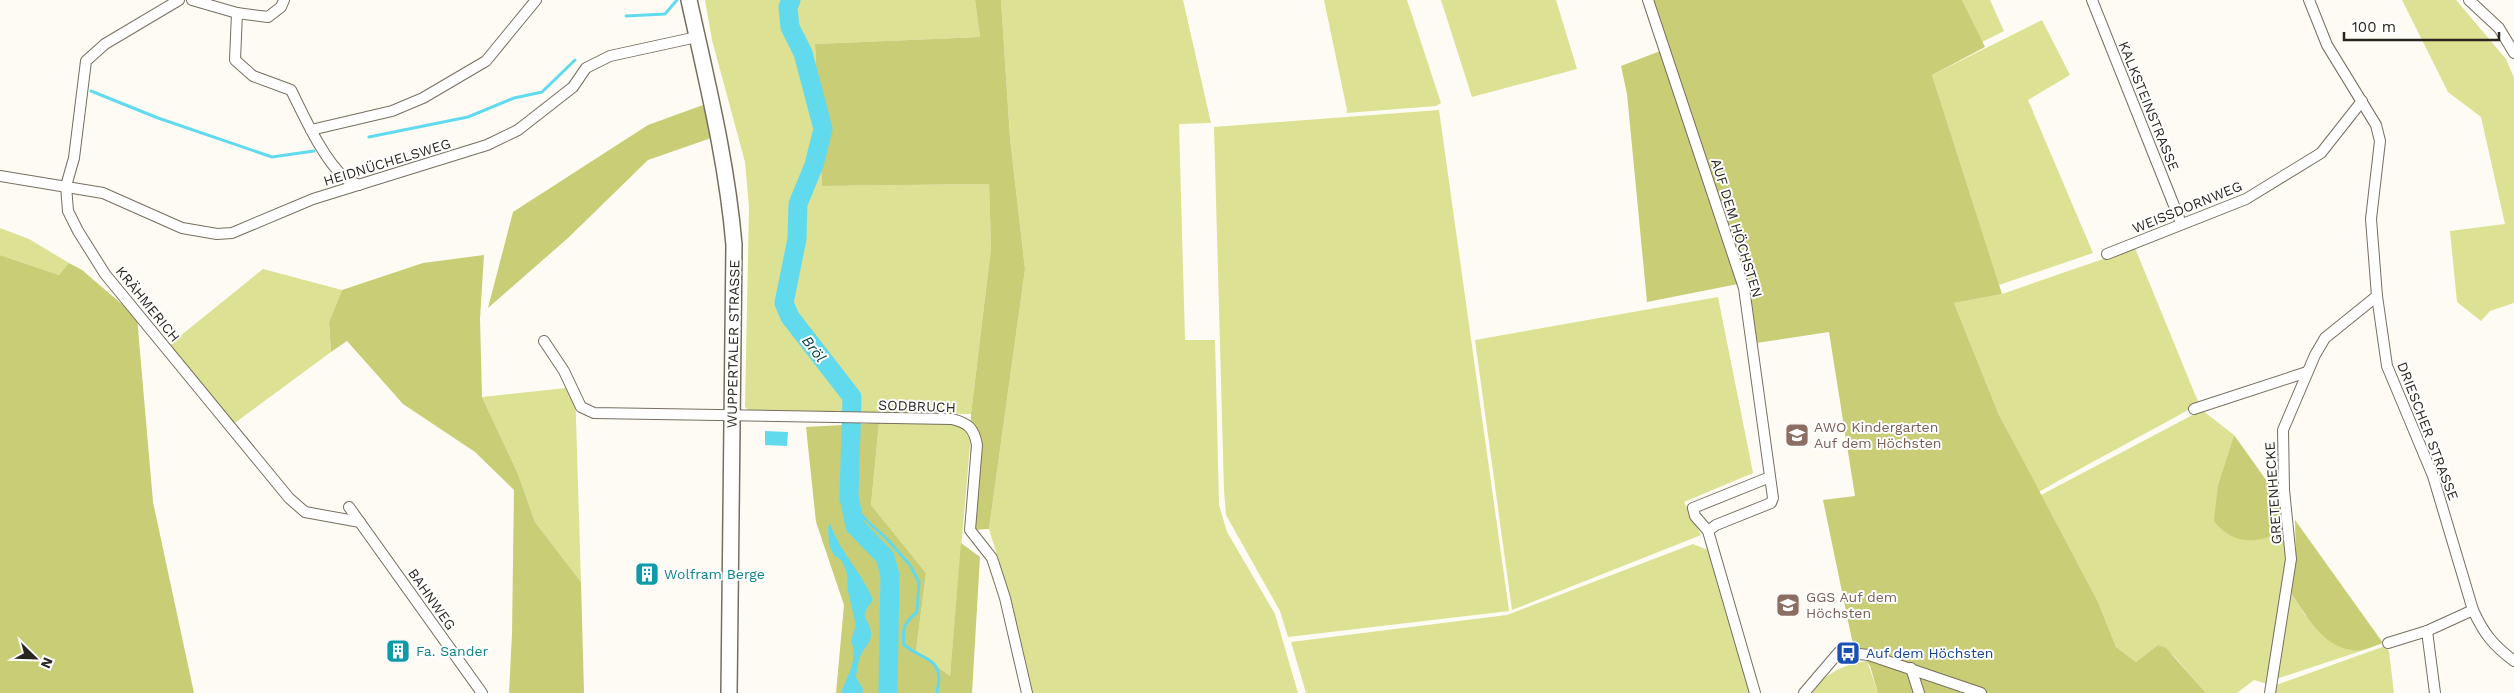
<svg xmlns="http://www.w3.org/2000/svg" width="2514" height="693" font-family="'Work Sans',sans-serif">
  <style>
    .green { fill: #dce193 }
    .forest { fill: #c8cd76 }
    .water { fill: #61daee }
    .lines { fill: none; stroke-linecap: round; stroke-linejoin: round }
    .stream { stroke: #61daee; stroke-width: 3 }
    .river { stroke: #61daee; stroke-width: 19 }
    .street-casing { stroke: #766f60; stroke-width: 12 }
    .secondary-casing { stroke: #766f60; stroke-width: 18 }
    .street { stroke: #fff; stroke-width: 10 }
    .secondary { stroke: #fff; stroke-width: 15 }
    .labels { text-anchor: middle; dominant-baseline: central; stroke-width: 4; stroke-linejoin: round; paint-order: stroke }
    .street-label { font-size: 14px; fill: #292620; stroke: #fff }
    .education-label { font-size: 14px; fill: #785e54; stroke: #fff; text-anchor: start }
    .culture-label { font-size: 14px; fill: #0d838f; stroke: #fff; text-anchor: start }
    .transit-label { font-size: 14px; fill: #164399; stroke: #fff; text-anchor: start }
    .water-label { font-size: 15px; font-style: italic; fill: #003b42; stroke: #fff }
  </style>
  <rect width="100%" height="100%" fill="#fefbf4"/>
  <g class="green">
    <path d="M705,0h270l5,37 -165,7 7,142 167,-2 2,64 -20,166 -221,-3 -5,-4 4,-200 -4,-45 -33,-122z"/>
    <path d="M1001,0h182l28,123 -32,1 6,216h30l4,165 8,27 48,82 23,79h-267l-26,-112 -16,-52 36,-260 -15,-131z"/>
    <path d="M1324,0h83l34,103 -5,3 -90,7 1,-3z"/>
    <path d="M1441,0h115l21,69 -105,28z"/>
    <path d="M1962,0h28l14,31 -22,11z"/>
    <path d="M2402,0h54l50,59 8,19v225l-24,8 -9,10 -24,-19 -7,-71 55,-7 -24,-107 -33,-25z"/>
    <path d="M2042,20l28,55 -42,25 65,153 -94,32 -67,-210z"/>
    <path d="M1439,110l70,501 -221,26 -8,-26 -54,-96 -2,-25 -10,-363z"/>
    <path d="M0,228l29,11 40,24 -10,12 -59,-20z"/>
    <path d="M2135,248l64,156c-53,30 -107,57 -160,88l-40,-77 -45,-112 48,-9z"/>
    <path d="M263,269l79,21 -13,32 2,30 -99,73 -63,-80z"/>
    <path d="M1718,297l35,176 -69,29 17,33 -189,75 -37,-270z"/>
    <path d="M575,387l6,195 -46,-60 -17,-48 -36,-77z"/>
    <path d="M2202,410l32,25 -16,50 67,43v41l-18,115 -13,-4 -17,13h-31l-33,-38 -15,-10 -22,17 -20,-15 -18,-45 -57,-107z"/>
    <path d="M953,422l12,3 6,9 -21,242 -34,-25 10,-78 -55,-68 8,-82z"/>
    <path d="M1693,544l15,6 43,143h-445l-15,-51 216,-27z"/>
    <path d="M2291,593l14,22 47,35 18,-2 -94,31z"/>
    <path d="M2385,646l4,5 5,42h-121l3,-8z"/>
    <path d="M1867,661l11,32h-69c16,-19 33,-28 58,-32z"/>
  </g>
  <g class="forest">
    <path d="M975,0h26l9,138 15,131 -36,260 -19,1 1,-116 20,-166 -2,-64 -167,2 -7,-142 165,-7z"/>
    <path d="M1651,0h311l23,47 -53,28 70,219 -48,9 45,112 99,187 18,45 20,15 22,-17 8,3 40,45h-328l-8,-27 -18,-26 -29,-140 32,-4 -26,-164 -73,11 -8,-61 -101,20 -20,-208 -6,-28 42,-16z"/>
    <path d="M703,105l11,32 -66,23 -80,78 -80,70 25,-96 135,-87z"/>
    <path d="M0,255l59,20 10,-12 13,7 55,47 16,185 41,191h-194z"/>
    <path d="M484,255l-4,64 2,78 36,77 17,48 46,60 3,111h-75l3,-59 2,-144 -39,-38 -72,-48 -56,-63 -16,11 -2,-30 13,-32 81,-27z"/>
    <path d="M879,423l-8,82 55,68 -10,78 34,25 11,-133 19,14 -8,136h-136l8,-88 -28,-83 -10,-95z"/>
    <path d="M2234,435l50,70 1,23c-24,17 -52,18 -71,-7l4,-36z"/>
    <path d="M2295,520l88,123c-9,3 -21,9 -31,7 -29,-3 -46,-35 -61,-57l5,-35z"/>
  </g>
  <g class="water">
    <path d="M765,431l23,1 -1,14 -22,-1z"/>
    <path d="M830,523c9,28 32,49 43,77 -15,20 -6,13 -2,32 2,10 -8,16 -11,25 -2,6 -3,13 -4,20l7,12 -1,4h-21c6,-17 18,-33 10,-52l5,-16 -8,-34 -1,-18 -5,-12 -8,-6 -5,-10 -1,-17z"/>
  </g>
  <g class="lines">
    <g class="stream">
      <path d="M626,16l39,-2 12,-14"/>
      <path d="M91,91l67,27 114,39 42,-6"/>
      <path d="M369,137l99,-20 46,-19 28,-6 33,-32"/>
      <path d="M849,501l18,20 20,18 23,26 9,17 -2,30c-13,11 -15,16 -13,33 22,17 41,12 33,48"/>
    </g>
    <path class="river" d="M791,0l-3,7 2,20 13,26 20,76 -9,36 -16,39 -1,35 -13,64 6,14 62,80 -3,100 6,29 30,31 5,18 -2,118"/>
    <g class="street-casing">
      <g id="street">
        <path d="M179,0l-74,44 -19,17 -12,97 -8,28 2,25 10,20 27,43 184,224 16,14 55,10"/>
        <path d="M192,0l45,13 31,4 13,-10 3,-7"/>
        <path d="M1648,0l96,288 29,210 -2,5 -55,22 -8,6"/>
        <path d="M2092,0l89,223"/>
        <path d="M2309,0l18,45 49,80 4,16 -9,78 6,77 10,70 46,110 40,134c11,24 20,35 41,51"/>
        <path d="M2469,0l30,28 15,25"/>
        <path d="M237,13l-2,47 18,16 38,14c13,26 32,69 54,88 3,3 10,5 14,7"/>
        <path d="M311,130l81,-19 31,-13 63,-37 50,-61"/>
        <path d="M0,176l103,17 79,35 35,6 15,-1 81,-34 174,-54 31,-15 55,-43 13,-19 24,-12 87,-19"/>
        <path d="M2107,254l139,-55 75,-46 41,-52"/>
        <path d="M544,341l20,30 17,36 13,6 358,6c16,4 22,9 25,26l-7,85 22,28 13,40 22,95"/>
        <path d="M2194,409l113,-37"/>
        <path d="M349,507l133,186"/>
        <path d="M2427,631l8,62"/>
        <path d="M2388,643l39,-12 46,-21"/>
        <path d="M1911,668l8,25"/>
        <path d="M1755,693l-47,-162 -13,-15 -2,-8 77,-31"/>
        <path d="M1804,693l35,-41 30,3 112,38"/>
        <path d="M2270,693l21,-134 -7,-69 -1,-60 32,-75 10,-17 52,-42"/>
      </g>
    </g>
    <g class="secondary-casing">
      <path id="secondary" d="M689,0c18,82 38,162 45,245l-5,448"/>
    </g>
    <use href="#street" class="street"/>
    <use href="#secondary" class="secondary"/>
  </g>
  <defs>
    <g id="school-square" transform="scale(1.25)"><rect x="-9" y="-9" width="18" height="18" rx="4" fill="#8d6e63" stroke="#fff"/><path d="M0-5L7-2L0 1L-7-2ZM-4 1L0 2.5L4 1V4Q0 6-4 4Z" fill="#fff"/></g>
    <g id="building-square" transform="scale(1.25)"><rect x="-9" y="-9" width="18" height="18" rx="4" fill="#0f9aa8" stroke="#fff"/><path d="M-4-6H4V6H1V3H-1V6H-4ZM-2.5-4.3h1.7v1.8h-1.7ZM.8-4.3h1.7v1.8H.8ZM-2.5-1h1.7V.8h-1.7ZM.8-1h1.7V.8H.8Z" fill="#fff"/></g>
    <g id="bus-square" transform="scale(1.25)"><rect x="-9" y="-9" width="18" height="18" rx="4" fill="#1a4fb4" stroke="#fff"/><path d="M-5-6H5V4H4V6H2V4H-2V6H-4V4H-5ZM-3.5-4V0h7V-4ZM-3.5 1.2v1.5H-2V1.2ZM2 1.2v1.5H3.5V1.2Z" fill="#fff"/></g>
  </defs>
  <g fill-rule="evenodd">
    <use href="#school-square" x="1797" y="435"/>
    <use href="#building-square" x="647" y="574"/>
    <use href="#school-square" x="1788" y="605"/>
    <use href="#building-square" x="398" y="651"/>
    <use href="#bus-square" x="1848" y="653"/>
  </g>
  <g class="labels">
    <g class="street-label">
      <text transform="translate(2149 106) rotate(68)">KALKSTEINSTRASSE</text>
      <text transform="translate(387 162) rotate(-17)">HEIDNÜCHELSWEG</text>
      <text transform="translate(2187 207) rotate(-22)">WEISSDORNWEG</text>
      <text transform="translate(1737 228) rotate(73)">AUF DEM HÖCHSTEN</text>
      <text transform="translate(148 304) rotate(51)">KRÄHMERICH</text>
      <text transform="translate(733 344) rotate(-89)">WUPPERTALER STRASSE</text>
      <text transform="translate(917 406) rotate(2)">SODBRUCH</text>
      <text transform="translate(2428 431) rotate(69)">DRIESCHER STRASSE</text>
      <text transform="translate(2273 493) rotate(-94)">GRETENHECKE</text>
      <text transform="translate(432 599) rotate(55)">BAHNWEG</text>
    </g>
    <g class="education-label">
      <text x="1814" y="427">AWO Kindergarten<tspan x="1814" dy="16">Auf dem Höchsten</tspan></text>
      <text x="1806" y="597">GGS Auf dem<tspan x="1806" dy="16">Höchsten</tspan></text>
    </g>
    <g class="culture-label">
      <text x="664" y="574">Wolfram Berge</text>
      <text x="416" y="651">Fa. Sander</text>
    </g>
    <g class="transit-label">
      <text x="1866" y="653">Auf dem Höchsten</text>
    </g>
    <g class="water-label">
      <text transform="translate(814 349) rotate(52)">Bröl</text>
    </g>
  </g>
  <g transform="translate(35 658) rotate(113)" stroke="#ffffff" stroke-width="4" paint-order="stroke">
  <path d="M0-4L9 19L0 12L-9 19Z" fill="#292620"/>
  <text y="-8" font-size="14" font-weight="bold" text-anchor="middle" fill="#292620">N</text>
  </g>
  <path d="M2344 32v8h155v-8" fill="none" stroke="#292620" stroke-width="2.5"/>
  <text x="2352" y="32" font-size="15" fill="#292620" stroke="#ffffff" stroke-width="4" paint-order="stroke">100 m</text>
</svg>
